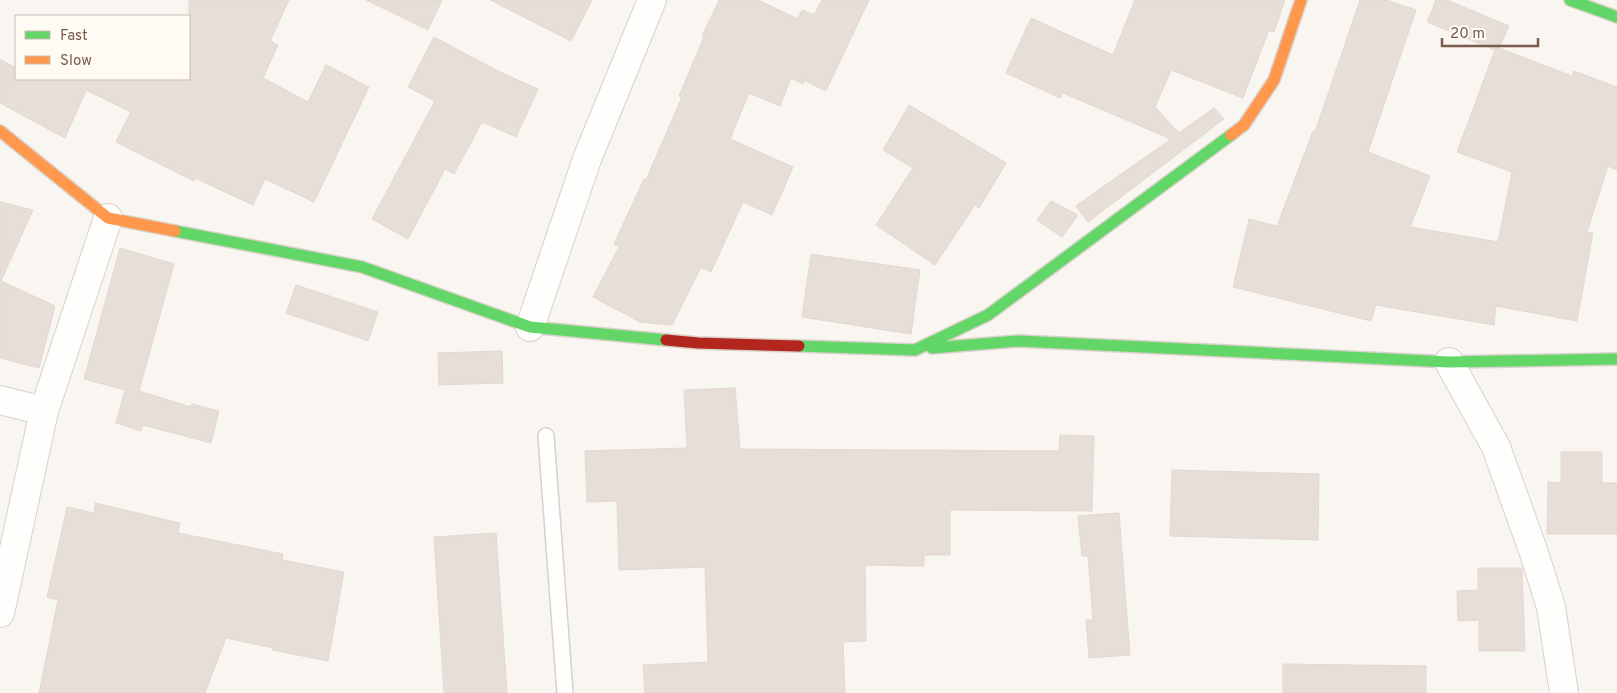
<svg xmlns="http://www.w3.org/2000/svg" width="1617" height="693" font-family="Overpass,sans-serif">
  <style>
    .building { fill: #e6ded7; stroke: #e2d8d2 }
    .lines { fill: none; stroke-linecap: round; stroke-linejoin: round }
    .lane-casing { stroke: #d7d1cb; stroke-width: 18 }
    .street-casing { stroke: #d7d1cb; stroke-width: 30 }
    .fast-casing { stroke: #d9d2cb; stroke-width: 14 }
    .slow-casing { stroke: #d9d2cb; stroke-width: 14 }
    .jam-casing { stroke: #d9d2cb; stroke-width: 14 }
    .lane { stroke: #fefefd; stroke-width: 15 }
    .street { stroke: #fefefd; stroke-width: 28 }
    .fast { stroke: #63d668; stroke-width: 11 }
    .slow { stroke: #ff974d; stroke-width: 11 }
    .jam { stroke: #b3261e; stroke-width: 11 }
  </style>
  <rect width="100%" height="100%" fill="#f9f5f0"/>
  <g class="building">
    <path d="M189,0h100l-19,41 8,4 -15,33 45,24 18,-37 43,22 -55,115 -49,-23 -12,26 -58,-27 -1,3 -78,-39 15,-30 -45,-22 -21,48 -65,-35v-44l16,9v11h173z"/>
    <path d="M366,0h76l-14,30z"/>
    <path d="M490,0h102l-21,41z"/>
    <path d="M719,0h39l40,19 4,-9 12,5 8,-15h47l-43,91 -22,-11 -1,4 -12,-6 -11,28 -31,-13 -19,46 63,28 -21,48 -29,-13 -32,70 -10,-5 -29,58 -32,-3 -47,-25 26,-50 -5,-3 30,-65 2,1 36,-83 -3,-1 25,-59 -2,-1z"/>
    <path d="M1135,0h150l-11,32 -5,-2 -26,68 -72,-28 -16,37 24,26 35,-25 10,11 -136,103 -12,-16 95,-67 -108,-46 -3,5 -54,-25 25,-55 82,37z"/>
    <path d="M1360,0h26l30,10 -48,142 62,24 -20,51 88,15 14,-70 -55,-20 38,-102 -68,-28 9,-22h11l62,26 -10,22 73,28 2,-5 43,16v83l-9,-4 -21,66 6,1 -16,88 -81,-15 -2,19 -118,-20 -5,16 -138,-34 16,-68 28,7 36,-95 2,1z"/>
    <path d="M434,37l64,34 40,18 -22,48 -34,-15 -28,52 -9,-5 -37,70 -36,-20 63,-118 -27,-14z"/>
    <path d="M909,105l97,58 -27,45 -4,-3 -40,60 -59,-40 37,-57 -30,-18z"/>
    <path d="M1051,201l27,14 -16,22 -25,-17z"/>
    <path d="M0,202l33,8 -32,71 54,25 -16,62 -39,-10z"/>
    <path d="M120,248l54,16 -35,127 52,16 1,-3 27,7 -8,32 -68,-18 -2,6 -25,-8 9,-33 -41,-11z"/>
    <path d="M811,254l109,16 -9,64 -109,-17z"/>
    <path d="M296,285l82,27 -10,29 -82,-28z"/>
    <path d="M502,351l1,32 -64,2 -1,-32z"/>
    <path d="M735,388l5,61 319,2 1,-16 34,1 -2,75 -142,-1v45h-26v11l-59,-1 1,76 -23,1 2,51h-200l-2,-28 65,-3 -3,-95 -86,3 -2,-69 -30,1 -2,-51 102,-3 -3,-58z"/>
    <path d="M1561,452h41v31h15v51h-70l1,-52 13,1z"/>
    <path d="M1172,470l147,4 -1,66 -148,-4z"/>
    <path d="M95,503l85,20 -2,10 105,21 -1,6 62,12 -16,89 -56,-11 1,-2 -47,-10 -21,55h-166l19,-93 -11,-3 20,-90 27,6z"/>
    <path d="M1119,513l11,142 -41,3 -3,-38h7l-5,-64h-6l-4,-40z"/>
    <path d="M496,533l11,160h-63l-10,-156z"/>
    <path d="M1478,568h44l3,83h-46v-31l-21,1 -1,-30 21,-1z"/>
    <path d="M1283,664l143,2v27h-143z"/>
  </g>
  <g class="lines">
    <g class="lane-casing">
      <path id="lane" d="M546,436l19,257"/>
    </g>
    <g class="street-casing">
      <g id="street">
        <path d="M530,327l57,-168 65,-159"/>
        <path d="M1449,362l47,85 38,106 17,54 13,86"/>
        <path d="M0,400l44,11"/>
        <path d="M0,613l44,-202 64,-193"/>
      </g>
    </g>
    <g class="fast-casing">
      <g id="fast">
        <path d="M1570,0l47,17"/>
        <path d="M175,231l187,36 168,60 136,13"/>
        <path d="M799,346l116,4 73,-35 243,-180"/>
        <path d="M932,348l87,-7 430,21 168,-3"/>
      </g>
    </g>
    <g class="slow-casing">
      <g id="slow">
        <path d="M0,131l108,87 67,13"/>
        <path d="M1231,135l13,-10 30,-45 27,-80"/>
      </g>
    </g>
    <g class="jam-casing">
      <path id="jam" d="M666,340l32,3 101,3"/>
    </g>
    <use href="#lane" class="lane"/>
    <use href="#street" class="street"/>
    <use href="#fast" class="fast"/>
    <use href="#slow" class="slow"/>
    <use href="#jam" class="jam"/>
  </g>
  <rect x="15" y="15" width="175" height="65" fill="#fffaf3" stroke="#cabbb1"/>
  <rect x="25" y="31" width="25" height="8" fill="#63d668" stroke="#cabbb1"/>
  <text x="60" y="40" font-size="15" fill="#7a5c4d">Fast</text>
  <rect x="25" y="56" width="25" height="8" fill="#ff974d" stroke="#cabbb1"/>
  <text x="60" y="65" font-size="15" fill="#7a5c4d">Slow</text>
  <path d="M1442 38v8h96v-8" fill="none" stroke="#7a5c4d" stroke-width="2.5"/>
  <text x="1450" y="38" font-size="15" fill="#7a5c4d" stroke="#fffaf3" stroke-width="4" paint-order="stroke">20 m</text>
</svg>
